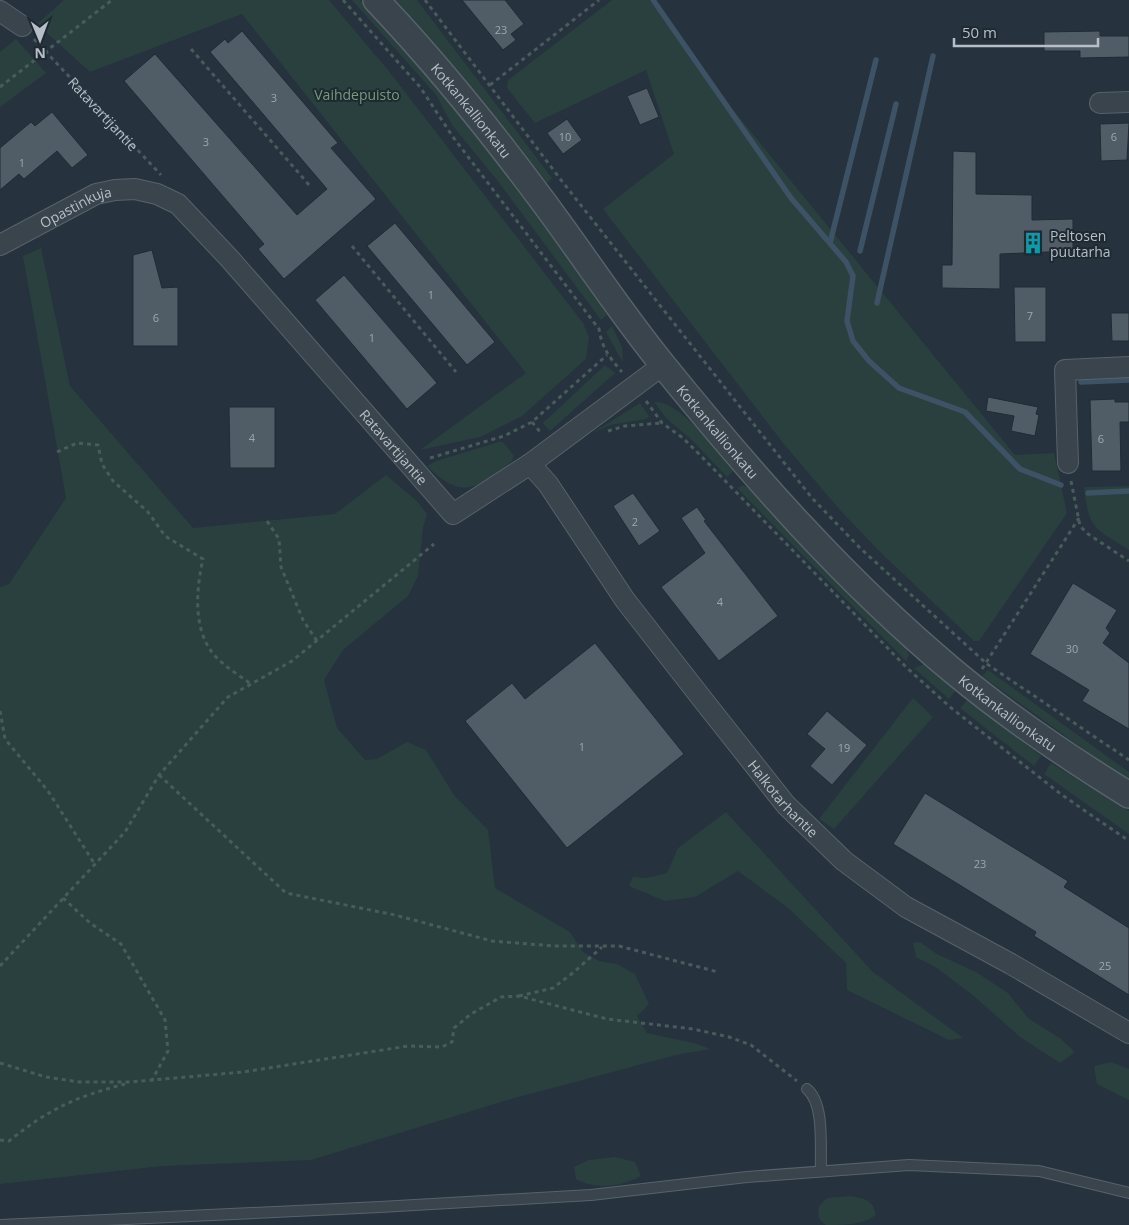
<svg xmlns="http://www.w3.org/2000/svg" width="1129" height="1225" font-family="'Open Sans',sans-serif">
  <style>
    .green { fill: #29403f }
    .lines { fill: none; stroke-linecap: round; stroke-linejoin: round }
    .stream { stroke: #3d5264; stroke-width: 5.5 }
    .building { fill: #505d67; stroke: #212b34 }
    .service-casing { stroke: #58626b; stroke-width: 12 }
    .minor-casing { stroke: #58626b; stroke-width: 22 }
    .tertiary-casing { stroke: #58626b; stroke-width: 28 }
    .path { stroke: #485c5c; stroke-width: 3; stroke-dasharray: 4 4; stroke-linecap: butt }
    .service { stroke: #3a444d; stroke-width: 10 }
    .minor { stroke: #3a444d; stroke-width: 20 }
    .tertiary { stroke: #3a444d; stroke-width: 25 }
    .labels { text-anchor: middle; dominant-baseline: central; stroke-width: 4; stroke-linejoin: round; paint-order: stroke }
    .number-label { font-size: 11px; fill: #9ca6b0 }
    .park-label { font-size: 14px; fill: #769c7a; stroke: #1f2932 }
    .street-label { font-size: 14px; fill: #b6bfc8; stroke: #1f2932 }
    .poi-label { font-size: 14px; fill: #b6bfc8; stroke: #1f2932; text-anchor: start }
  </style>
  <rect width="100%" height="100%" fill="#26323d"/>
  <g class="green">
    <path d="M64,0h265l59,70 195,253 6,14 -3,22 -64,57 -42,21 -60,13 106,-77 -284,-359 -152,58 -53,-48z"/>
    <path d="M352,0h8c95,95 170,206 247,315l-6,5 -104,-140 -45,-55 -16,-30z"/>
    <path d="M393,0h24l135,178 -5,5 -66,-84z"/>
    <path d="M612,0h37l62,83 304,372 39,-2 13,60 -88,128h-5l-94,-89 -41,-43 -56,-66 -180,-234 71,-55 -28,-84 -111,53 -28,-35 1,-8z"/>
    <path d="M16,39l30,34 -46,34v-55z"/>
    <path d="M41,248l29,138 123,142 142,-14 51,-39 31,26 10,13 -4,14 -5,48 -10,20 -65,54 -19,30 13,48 28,32 12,-1 30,-17 19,8 28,45 34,35 7,58 75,44 13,20 16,9 18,3 18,10 14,30 -12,12 10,17 47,10 16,6 -34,6 -165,44 -200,61 -149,6 -162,18v-597l9,-3 57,-86 -43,-242z"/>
    <path d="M612,326l10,21 1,16 -17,-31z"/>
    <path d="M605,365l10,8 -65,58 -7,-8z"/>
    <path d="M654,402c27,-2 62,50 79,69l-6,6 -35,-37 -26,-22z"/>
    <path d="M640,403l9,13 -3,3 -36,6 -19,9z"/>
    <path d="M499,442h4l11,14 -2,5c-35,27 -49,41 -85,5l9,-5z"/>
    <path d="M743,485l6,3 50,55 107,104 3,8 -3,6 -169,-173z"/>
    <path d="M1129,486v64c-35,-23 -40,-19 -45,-63z"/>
    <path d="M924,664l6,2 26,24 -7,9 -35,-31z"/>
    <path d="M988,670l141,102v10l-147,-106z"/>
    <path d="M913,698l20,19 -99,112 -15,-10z"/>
    <path d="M968,699l73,57 -7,10 -74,-58z"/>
    <path d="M1051,763l78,48v23l-85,-60z"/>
    <path d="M726,812l147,160 90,66 -14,2 -102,-50 -1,-27 -58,-55 -50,-37 -43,26 -30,4 -36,-15 4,-9 13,1 21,-5 11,-25z"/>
    <path d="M920,942l17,12 39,18 32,21 21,26 31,19 15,14 -15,11 -40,-26 -45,-40 -38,-29 -21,-11 -3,-14z"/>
    <path d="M1111,1062l18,7v31l-32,-16 -3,-18z"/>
    <path d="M615,1157l20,5 6,14c-20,11 -45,14 -65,3l-2,-12 15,-7z"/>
    <path d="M851,1196c14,3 21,3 25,18 -9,11 -34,11 -50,11 -9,-5 -8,-10 -7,-19l8,-8z"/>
  </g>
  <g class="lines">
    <g class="stream">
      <path d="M653,0l138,198 55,64 7,14 -6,45 6,20 16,20 30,27 66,24 55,57 41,16"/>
      <path d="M830,243l46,-183"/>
      <path d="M860,251l36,-147"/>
      <path d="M877,303l56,-247"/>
      <path d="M1081,382l48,-2"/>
      <path d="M1088,493l41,-2"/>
    </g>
  </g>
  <g class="building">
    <path d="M462,0h43l19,24 -13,10 5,6 -13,10z"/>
    <path d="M242,31l96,112 -7,5 45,51 -92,80 -26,-30 6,-5 -140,-163 31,-27 142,161 30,-26 -117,-137 15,-13 3,4z"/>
    <path d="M1100,31v5h29v21l-49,1v-7h-36v-19z"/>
    <path d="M647,88l12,29 -19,8 -13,-29z"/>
    <path d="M52,112l36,43 -16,13 -15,-17 -33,28 -5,-5 -19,16v-42l31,-26 4,4z"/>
    <path d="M567,119l15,21 -19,14 -16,-21z"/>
    <path d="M1129,123l-2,37 -26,1 -1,-37z"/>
    <path d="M953,151l23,1v42l56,1v25l41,-1v32l-73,3v35l-58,-1v-23h10z"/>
    <path d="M395,223l100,119 -28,23 -100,-119z"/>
    <path d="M152,250l10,38 16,-1v59h-45v-91z"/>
    <path d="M344,275l93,108 -30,26 -92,-109z"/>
    <path d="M1014,287h32v55h-31z"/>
    <path d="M1111,313h18v28h-17z"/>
    <path d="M988,397l50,10 -2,7 3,1 -4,21 -24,-5 3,-15 -28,-5z"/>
    <path d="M1115,399v3h14v20h-9l1,49h-29l-2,-71z"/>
    <path d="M229,407h46v61h-45z"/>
    <path d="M633,493l27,38 -21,15 -26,-40z"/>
    <path d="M697,507l9,13 -2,1 74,95 -59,45 -58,-74 44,-34 -24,-35z"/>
    <path d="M1073,583l44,27 -11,18 4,5 -7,10 26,20v66l-47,-28 7,-11 -59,-36z"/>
    <path d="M595,643l89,111 -117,94 -102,-127 47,-38 13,16z"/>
    <path d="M827,711l40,34 -35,40 -22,-19 15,-17 -18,-15z"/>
    <path d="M925,793l143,88 -4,6 65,41v67l-95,-59 2,-4 -143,-88z"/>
  </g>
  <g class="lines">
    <g class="service-casing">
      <g id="service">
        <path d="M807,1089c18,15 13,59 14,82"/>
        <path d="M0,1225l380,-18 211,-12 156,-18 162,-12 130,6 90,22"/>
      </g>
    </g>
    <g class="minor-casing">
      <g id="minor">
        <path d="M0,11l22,15"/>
        <path d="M1100,103l29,-1"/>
        <path id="s2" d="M0,245l96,-51 19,-4 20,-1 22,5 21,10 51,54 224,256 77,-50 133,-99"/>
        <path d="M1068,463l-3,-93 64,-3"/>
        <path id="s3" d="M530,464l18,20 77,116 78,100 83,105 58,56 62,46 105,57 118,69"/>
      </g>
    </g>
    <g class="tertiary-casing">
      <g id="tertiary">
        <path id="s4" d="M376,0c60,63 114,130 166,200 41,55 78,112 121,165 88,109 182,216 290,306 54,45 116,87 176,124"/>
      </g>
    </g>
    <g class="path">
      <path d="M343,0l77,87 33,50 146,192c3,19 10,28 23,43"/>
      <path d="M425,0l136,180 251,318 48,50 127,116 142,96"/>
      <path id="s1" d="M34,39l127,136"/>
      <path d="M191,49l119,137"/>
      <path d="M490,85l109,-85"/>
      <path d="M0,87l112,-87"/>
      <path d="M352,246l104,126"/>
      <path d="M646,401l16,22 21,15 18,18 206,212 43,39 112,88 67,46"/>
      <path d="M532,422l9,11"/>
      <path d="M608,431l17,-5 36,-3"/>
      <path d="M57,452l20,-9 21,2 4,19 11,17 35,31 17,24 38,23c-7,31 -11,74 14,99 10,10 23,18 34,26"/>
      <path d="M430,458l74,-22 28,-14 75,-67"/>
      <path d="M1071,481l9,45 8,8 41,27"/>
      <path d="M267,521l12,18 2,28 22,53 14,21"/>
      <path d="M982,669l97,-151"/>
      <path d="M0,711l5,28 43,52 46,72"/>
      <path d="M159,775l127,118 109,22 97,26 62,5h65l99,26"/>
      <path d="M63,898l27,25 31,21 44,76 3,31 -16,29"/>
      <path d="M0,966l125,-134 34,-57 69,-78 64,-36 142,-117"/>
      <path d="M519,996l34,-8 21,-16 28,-25"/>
      <path d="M0,1063l46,14 33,5h51l113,-10 165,-26 34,1 10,-5 2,-14 17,-14 30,-17 18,-1 88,23 86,10 36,8 22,8 46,36"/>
      <path d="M0,1140l9,1c40,-32 66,-44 116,-57"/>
    </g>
    <use href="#service" class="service"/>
    <use href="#minor" class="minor"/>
    <use href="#tertiary" class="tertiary"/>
  </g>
  <defs>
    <g id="building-bare" transform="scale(1.725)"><path d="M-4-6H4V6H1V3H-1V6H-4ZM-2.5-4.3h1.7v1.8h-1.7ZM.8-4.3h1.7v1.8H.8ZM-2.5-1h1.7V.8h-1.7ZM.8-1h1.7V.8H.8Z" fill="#0f9aa8" stroke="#1f2932" stroke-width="2.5" paint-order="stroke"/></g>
  </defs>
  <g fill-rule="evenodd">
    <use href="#building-bare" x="1033" y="243"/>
  </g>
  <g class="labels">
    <g class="number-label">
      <text x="501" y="29">23</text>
      <text x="274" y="97">3</text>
      <text x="565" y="136">10</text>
      <text x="1114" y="136">6</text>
      <text x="206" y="141">3</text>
      <text x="22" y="162">1</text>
      <text x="431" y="294">1</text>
      <text x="1030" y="315">7</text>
      <text x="156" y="317">6</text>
      <text x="372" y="337">1</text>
      <text x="252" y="437">4</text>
      <text x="1101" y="438">6</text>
      <text x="635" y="521">2</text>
      <text x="720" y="601">4</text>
      <text x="1072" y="648">30</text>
      <text x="582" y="746">1</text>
      <text x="844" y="747">19</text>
      <text x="980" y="863">23</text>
      <text x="1105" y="965">25</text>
    </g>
    <g class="park-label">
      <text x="357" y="94">Vaihdepuisto</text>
    </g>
    <g class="street-label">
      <text stroke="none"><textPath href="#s4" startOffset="146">Kotkankallionkatu</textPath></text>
      <text stroke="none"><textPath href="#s1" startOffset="102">Ratavartijantie</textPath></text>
      <text stroke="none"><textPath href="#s2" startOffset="85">Opastinkuja</textPath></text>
      <text stroke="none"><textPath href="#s4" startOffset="551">Kotkankallionkatu</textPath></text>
      <text stroke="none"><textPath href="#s2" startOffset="519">Ratavartijantie</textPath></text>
      <text stroke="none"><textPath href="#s4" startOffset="956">Kotkankallionkatu</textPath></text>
      <text stroke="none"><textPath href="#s3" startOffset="420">Halkotarhantie</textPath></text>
    </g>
    <g class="poi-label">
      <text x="1050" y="235">Peltosen<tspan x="1050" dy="16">puutarha</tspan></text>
    </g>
  </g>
  <g transform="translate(40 40) rotate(179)" stroke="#1f2932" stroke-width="4" paint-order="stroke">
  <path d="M0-4L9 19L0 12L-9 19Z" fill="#b6bfc8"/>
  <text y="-8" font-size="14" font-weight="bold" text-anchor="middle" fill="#b6bfc8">N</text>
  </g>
  <path d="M954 38v8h144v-8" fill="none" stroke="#b6bfc8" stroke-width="2.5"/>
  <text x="962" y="38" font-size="15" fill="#b6bfc8" stroke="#1f2932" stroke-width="4" paint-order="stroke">50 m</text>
</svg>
